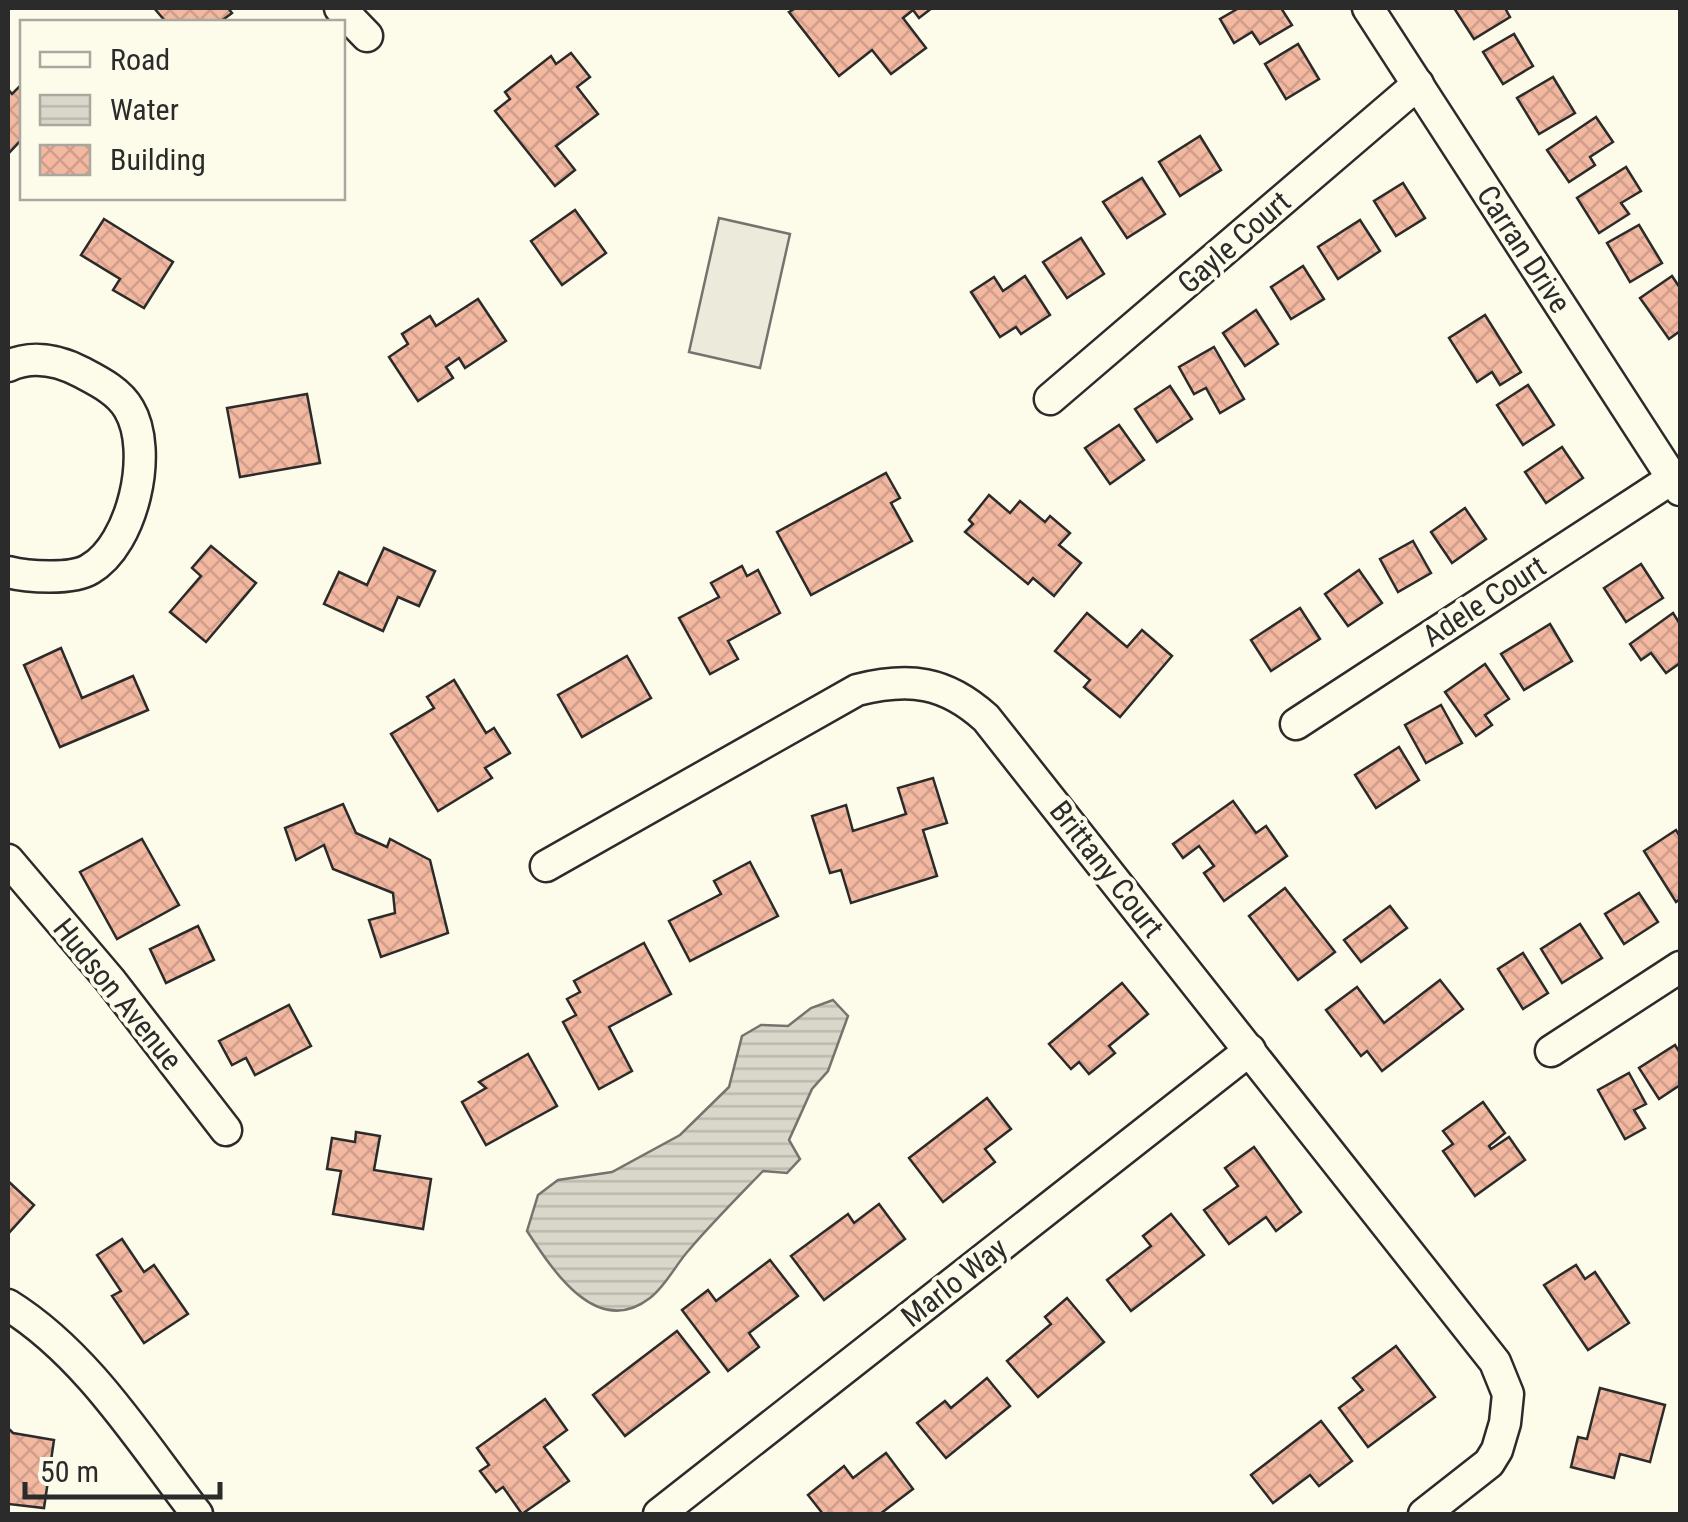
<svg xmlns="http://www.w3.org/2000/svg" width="1688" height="1522" font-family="'Roboto Condensed',sans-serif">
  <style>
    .green { fill: #ecebdb; stroke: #74746e; stroke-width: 2.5 }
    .water { fill: url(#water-rules); stroke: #74746e; stroke-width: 2.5 }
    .building { fill: url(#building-cross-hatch); stroke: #2b2b2b; stroke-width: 2.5 }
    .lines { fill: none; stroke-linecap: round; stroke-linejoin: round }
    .minor-casing { stroke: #2b2b2b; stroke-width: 35 }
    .minor { stroke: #fdfbea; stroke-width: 30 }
    .labels { text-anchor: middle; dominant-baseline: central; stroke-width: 8; stroke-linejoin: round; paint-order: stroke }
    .street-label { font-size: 30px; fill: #2b2b2b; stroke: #fdfbea }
  </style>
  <defs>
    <pattern id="water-rules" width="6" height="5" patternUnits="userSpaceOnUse" patternTransform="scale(2.5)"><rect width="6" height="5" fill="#d8d7c9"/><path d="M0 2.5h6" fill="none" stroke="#bab9ad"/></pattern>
    <pattern id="building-cross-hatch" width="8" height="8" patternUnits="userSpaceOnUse" patternTransform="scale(2.5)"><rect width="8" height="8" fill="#f2b8a0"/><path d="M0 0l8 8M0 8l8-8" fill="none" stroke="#d09e8a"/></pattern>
  </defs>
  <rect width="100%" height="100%" fill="#fdfbea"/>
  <path class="green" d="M719,218l71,16 -30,134 -71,-16z"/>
  <path class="water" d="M833,1000l15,16 -20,55 -16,18 -23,51 11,19 -13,14 -24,-2c-25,26 -51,52 -74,79 -13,14 -23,36 -39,48 -53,41 -97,-27 -123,-67l11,-36 20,-15 54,-8 68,-37 49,-48 13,-51 19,-11 27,1 23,-18z"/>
  <g class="building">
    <path d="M154,8h74l4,5 -12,9h-54z"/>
    <path d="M796,8h136l-13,10 -6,-8 -10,8 23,30 -35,26 -19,-24 -33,26 -50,-64z"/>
    <path d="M1239,8h42l11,17 -32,19 -8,-12 -18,11 -14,-24z"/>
    <path d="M1454,8h51l5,9 -36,22z"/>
    <path d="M1514,34l19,32 -30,18 -20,-32z"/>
    <path d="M1298,44l21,35 -33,20 -21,-35z"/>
    <path d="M571,53l19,24 -13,10 21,27 -42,32 19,24 -20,16 -60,-75 15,-12 -5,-7 46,-36 5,8z"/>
    <path d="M1553,77l22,36 -36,21 -22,-36z"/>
    <path d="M20,86l2,3v50l-14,15v-65l4,5z"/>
    <path d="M1596,117l17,25 -23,15 5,8 -26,17 -22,-32z"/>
    <path d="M1200,136l21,34 -41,26 -21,-34z"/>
    <path d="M1626,167l15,24 -20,12 8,11 -30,19 -22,-35z"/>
    <path d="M1142,178l23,36 -38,24 -24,-36z"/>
    <path d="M1403,183l22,35 -29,18 -22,-35z"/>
    <path d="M575,210l31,43 -44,32 -31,-44z"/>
    <path d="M104,219l69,43 -29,46 -31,-18 7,-11 -39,-24z"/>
    <path d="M1360,220l20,31 -42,28 -20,-32z"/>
    <path d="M1639,225l23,38 -32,19 -23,-39z"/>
    <path d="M1081,238l23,36 -37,24 -24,-36z"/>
    <path d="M1303,266l21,33 -33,20 -20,-32z"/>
    <path d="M1025,276l25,39 -29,19 -5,-7 -16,10 -29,-45 23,-15 9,14z"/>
    <path d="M1672,276l8,12v43l-11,8 -29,-41z"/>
    <path d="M478,299l28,42 -41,27 -6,-10 -13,9 7,11 -35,23 -29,-44 19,-13 -6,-10 28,-18 6,10z"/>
    <path d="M1256,310l22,34 -33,22 -22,-33z"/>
    <path d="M1485,315l36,57 -21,13 -8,-13 -15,10 -28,-44z"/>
    <path d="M1214,347l30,52 -24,14 -14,-25 -12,6 -15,-27z"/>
    <path d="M1528,385l26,40 -31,20 -26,-40z"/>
    <path d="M1170,386l22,33 -35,23 -22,-33z"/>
    <path d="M307,394l13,69 -80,14 -13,-69z"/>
    <path d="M1119,425l25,35 -34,24 -25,-36z"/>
    <path d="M1562,447l21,31 -37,25 -21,-31z"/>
    <path d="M886,473l14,25 -9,5 21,38 -101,54 -34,-63z"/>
    <path d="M989,495l21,18 10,-12 25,21 5,-6 20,17 -11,12 22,18 -27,33 -21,-18 -5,6 -63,-52 8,-8 -4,-4z"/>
    <path d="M1465,508l21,31 -34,24 -21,-31z"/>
    <path d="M1413,541l18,32 -33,19 -18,-33z"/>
    <path d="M211,546l45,37 -50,59 -36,-30 31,-36 -9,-8z"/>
    <path d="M384,548l51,23 -16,35 -21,-9 -15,34 -59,-27 15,-32 28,13z"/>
    <path d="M1641,564l22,34 -37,24 -22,-34z"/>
    <path d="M742,566l5,10 11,-6 22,43 -52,28 10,18 -28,15 -31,-56 40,-21 -8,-14z"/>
    <path d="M1359,570l23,33 -34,23 -23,-32z"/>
    <path d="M1300,608l20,31 -49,32 -20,-31z"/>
    <path d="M1087,613l40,34 15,-17 30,26 -52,61 -36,-30 6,-7 -35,-29z"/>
    <path d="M1673,613l7,11v39l-14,10 -15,-20 -10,7 -11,-16z"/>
    <path d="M1550,624l22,37 -48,29 -23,-36z"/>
    <path d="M61,648l21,50 51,-22 15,34 -88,37 -36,-82z"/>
    <path d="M627,656l24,42 -69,39 -24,-42z"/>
    <path d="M1485,664l24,35 -24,16 7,10 -16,11 -31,-44z"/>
    <path d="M454,680l32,53 8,-5 16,25 -25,15 7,10 -54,33 -47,-77 43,-26 -7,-11z"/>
    <path d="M1441,705l21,38 -36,20 -21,-38z"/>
    <path d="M1399,747l20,33 -43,28 -21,-33z"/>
    <path d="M933,778l14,45 -24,7 14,46 -86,27 -10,-33 -11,3 -18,-57 34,-11 7,26 53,-17 -8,-26z"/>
    <path d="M1233,801l23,32 10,-7 21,30 -63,45 -20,-28 10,-7 -15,-20 -16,12 -10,-14z"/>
    <path d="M343,804l13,29 31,14 3,-8 40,21 18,73 -67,24 -12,-37 26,-7 -2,-20 -60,-24 -9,-24 -28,15 -11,-32z"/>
    <path d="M1676,830l4,7v62l-4,3 -32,-51z"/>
    <path d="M142,839l37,66 -62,34 -37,-67z"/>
    <path d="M750,862l28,54 -88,45 -21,-40 52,-27 -7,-13z"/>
    <path d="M1285,888l50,64 -37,28 -49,-64z"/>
    <path d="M1639,893l19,29 -34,22 -19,-30z"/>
    <path d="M1390,906l17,22 -46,34 -17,-22z"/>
    <path d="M1580,924l22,34 -40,25 -21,-34z"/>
    <path d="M198,926l16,34 -48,23 -16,-34z"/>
    <path d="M644,943l27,51 -62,33 23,44 -33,18 -36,-67 13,-7 -9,-16 13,-7 -6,-11z"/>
    <path d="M1523,953l25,40 -25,16 -25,-40z"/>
    <path d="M1440,980l23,29 -81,62 -15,-20 -6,5 -35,-46 31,-23 27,36z"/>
    <path d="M1122,983l26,31 -39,32 6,7 -26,21 -10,-12 -8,7 -22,-25z"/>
    <path d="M289,1005l22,41 -56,29 -9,-17 -14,7 -13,-24z"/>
    <path d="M1675,1045l5,8v32l-21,14 -20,-31z"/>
    <path d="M528,1054l29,52 -71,39 -24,-43 24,-14 -7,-6z"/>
    <path d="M1629,1073l17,31 -12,6 11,18 -20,11 -27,-49z"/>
    <path d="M987,1098l24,31 -26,20 10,13 -52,40 -34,-44z"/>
    <path d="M1483,1102l22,31 -16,13 2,3 18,-12 16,23 -50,36 -32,-45 10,-7 -10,-13z"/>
    <path d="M356,1132l24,4 -6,34 57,9 -8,50 -90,-15 8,-43 -14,-2 5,-31 23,4z"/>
    <path d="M1254,1147l47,65 -25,19 -10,-14 -37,27 -25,-34 34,-24 -13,-18z"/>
    <path d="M8,1181l26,24 -26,29z"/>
    <path d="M879,1204l26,35 -81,61 -33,-44 57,-42 6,9z"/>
    <path d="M1171,1214l33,41 -73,56 -24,-31 44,-34 -8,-10z"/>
    <path d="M122,1239l22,33 10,-7 34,49 -44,29 -32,-47 9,-5 -24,-36z"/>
    <path d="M770,1260l28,36 -49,37 10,14 -31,24 -46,-61 26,-20 8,11z"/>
    <path d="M1576,1265l9,14 10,-7 34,51 -41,27 -44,-65z"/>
    <path d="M1067,1298l37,44 -66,55 -31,-36 44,-37 -6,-7z"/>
    <path d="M677,1331l32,41 -84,64 -32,-41z"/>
    <path d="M1396,1346l39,51 -67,50 -29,-39 24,-18 -10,-12z"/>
    <path d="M987,1378l23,28 -64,52 -29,-35 28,-22 6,7z"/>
    <path d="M1600,1388l65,17 -15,57 -30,-8 -6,24 -43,-11 7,-30 9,2z"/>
    <path d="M545,1399l22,31 -23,17 25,34 -47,33 -19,-27 -7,5 -16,-21 9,-6 -12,-17z"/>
    <path d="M1321,1421l31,40 -33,25 -9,-11 -37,28 -22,-28z"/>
    <path d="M8,1428l5,5 41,7 -10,68 -36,-4z"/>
    <path d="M886,1453l27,36 -33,25h-57l-15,-19 36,-29 9,12z"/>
  </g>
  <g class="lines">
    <g class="minor-casing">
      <g id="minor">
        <path d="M340,8l27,28"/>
        <path d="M1368,8l312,482"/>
        <path d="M8,366c24,-11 50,-6 73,6 17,9 38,19 48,37 25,42 4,135 -39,160 -17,11 -63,8 -82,3"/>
        <path d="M1050,399l368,-315"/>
        <path d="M1296,724l377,-246"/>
        <path d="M8,860l102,120 116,150"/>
        <path d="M546,866l311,-176c52,-13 88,-9 129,28l509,644 13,32 -3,29 -8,27 -8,13 -65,51"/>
        <path d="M1551,1051l129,-84"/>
        <path d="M8,1305c79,49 133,137 189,209"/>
        <path d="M659,1514l591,-464"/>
      </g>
    </g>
    <use href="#minor" class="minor"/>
  </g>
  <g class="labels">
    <g class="street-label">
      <text transform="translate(1234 242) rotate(-41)">Gayle Court</text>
      <text transform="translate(1524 249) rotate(57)">Carran Drive</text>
      <text transform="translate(1484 601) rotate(-33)">Adele Court</text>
      <text transform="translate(1107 869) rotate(52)">Brittany Court</text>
      <text transform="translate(118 994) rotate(51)">Hudson Avenue</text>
      <text transform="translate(954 1282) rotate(-38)">Marlo Way</text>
    </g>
  </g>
  <rect width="1688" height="1522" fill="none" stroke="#2b2b2b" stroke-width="20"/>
  <rect x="20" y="20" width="325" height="180" fill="#fdfbea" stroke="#a9a89e" stroke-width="2.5"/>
  <rect x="40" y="52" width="50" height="15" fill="#fdfbea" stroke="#a9a89e" stroke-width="2.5"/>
  <text x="110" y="70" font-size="30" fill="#2b2b2b">Road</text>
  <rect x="40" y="95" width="50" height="30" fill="url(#water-rules)" stroke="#a9a89e" stroke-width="2.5"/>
  <text x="110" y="120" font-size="30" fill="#2b2b2b">Water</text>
  <rect x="40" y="145" width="50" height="30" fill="url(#building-cross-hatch)" stroke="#a9a89e" stroke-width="2.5"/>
  <text x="110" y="170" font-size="30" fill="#2b2b2b">Building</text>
  <path d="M25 1482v15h195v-15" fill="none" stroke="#2b2b2b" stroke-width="5"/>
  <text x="40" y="1482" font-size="30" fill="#2b2b2b" stroke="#fdfbea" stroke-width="8" paint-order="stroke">50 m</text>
</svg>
